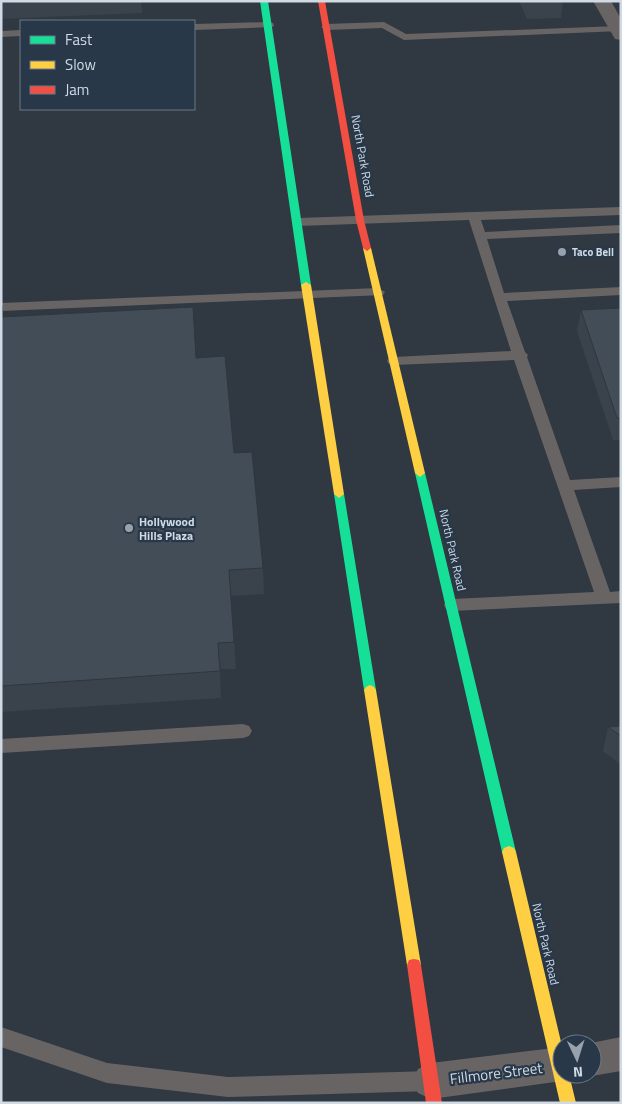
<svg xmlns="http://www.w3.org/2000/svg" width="622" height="1104" font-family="'Titillium Web',sans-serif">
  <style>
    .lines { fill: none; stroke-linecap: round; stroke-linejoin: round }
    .lane { fill: #686464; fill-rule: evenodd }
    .street { fill: #686464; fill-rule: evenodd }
    .fast { fill: #16e098; fill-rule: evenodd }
    .slow { fill: #ffcf43; fill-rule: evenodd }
    .jam { fill: #f24e42; fill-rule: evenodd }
    .wall { fill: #3a424c }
    .shaded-wall { fill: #2f363e }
    .building { fill: #434d58; stroke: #2f363e }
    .poi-dot { fill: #98a1ac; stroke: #283849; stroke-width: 2 }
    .labels { text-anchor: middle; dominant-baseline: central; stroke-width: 4.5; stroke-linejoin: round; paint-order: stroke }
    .far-poi-label { font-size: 11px; font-weight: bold; fill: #d0dae5; stroke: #283849; text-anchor: start }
    .street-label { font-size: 12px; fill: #d0dae5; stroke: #283849 }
    .poi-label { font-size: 12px; font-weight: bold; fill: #d0dae5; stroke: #283849; text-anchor: start }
    .near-street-label { font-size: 15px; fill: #d0dae5; stroke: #283849 }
  </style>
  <rect width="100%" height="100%" fill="#303841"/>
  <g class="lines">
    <g class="lane">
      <path d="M269,22l4,1 1,2 -1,2 -79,3v-6z"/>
      <path d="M384,22l22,12 212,-8 3,1v4l-217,9 -22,-12 -56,2 -5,-3 5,-3z"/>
      <path d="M21,30v6l-20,1v-6z"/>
      <path d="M621,207v8l-140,5 4,12 136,-7v8l-134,6 17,54 117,-6v8l-114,6 18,51 3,3 -1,2 43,123 51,-3v10l-47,3 36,102 11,-1v12l-169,8 -6,-2 -2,-4 2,-4 6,-2 142,-7 -80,-232 -120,5 -5,-1 -2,-3 2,-3 5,-1 117,-6 -42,-131 -171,6 -6,-4 6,-4z"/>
      <path d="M378,288l7,4 -2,3 -382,16v-8z"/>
      <path d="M243,724l6,2 3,5 -3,5 -6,2 -242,15v-14z"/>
      <path d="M1,1027l106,36 121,14 203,-6 8,3 3,7 -3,7 -8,3 -203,6 -121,-14 -106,-36z"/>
    </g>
    <g class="street">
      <path d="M593,1h18l10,18v21l-6,-1z"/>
      <path d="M621,1037v34l-29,5 -6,-2h6v-30h-6z"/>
      <path d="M562,1047v27h14l-1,2 -13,5 -131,18 -13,-6 -6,-12 6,-12 13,-6z"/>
    </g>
    <g class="fast">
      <path d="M260,1h8l43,284 -5,3 -5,-3z"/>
      <path d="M420,469l5,4 91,379 -2,4 -5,2 -5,-2 -2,-4 -87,-379z"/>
      <path d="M339,490l5,4 32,196 -2,3h-8l-2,-3 -30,-196z"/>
    </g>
    <g class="slow">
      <path d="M367,245l4,3 54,225 -5,4 -5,-4 -52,-225z"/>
      <path d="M306,282l5,3 33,209 -5,4 -5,-4 -33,-209z"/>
      <path d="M370,685l4,2 2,3 45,275 -2,5 -5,1 -5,-1 -2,-5 -43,-275 2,-3z"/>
      <path d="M509,846l5,2 2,4 46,194v28h7l7,29h-16l-58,-251 2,-4z"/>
    </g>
    <g class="jam">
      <path d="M318,1h7l39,219 7,28 -4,3 -4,-3 -7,-28z"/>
      <path d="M414,959l5,1 2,5 21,138h-16l-19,-138 2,-5z"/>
    </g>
  </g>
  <g class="wall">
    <path d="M1,1h140l1,12 -141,6z"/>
    <path d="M519,1h44l-2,17 -34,1z"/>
    <path d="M1,305h1l2,12 192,41 38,95 29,115 1,26 -33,2 5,73h-16l1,29 -220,14z"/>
    <path d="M621,308v132h-8l-36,-109 4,-21z"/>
    <path d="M621,726v39l-18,-14 5,-24z"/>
  </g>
  <path class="shaded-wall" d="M2,305l5,26 -6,-14z"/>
  <g class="building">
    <path d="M1,305h1l-1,12 192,-10 3,51 29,-2 9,97 18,-1 11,116 -34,2 5,72 -16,1 2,28 -219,15z"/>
    <path d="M621,308v110h-4l-36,-108z"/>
    <path d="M621,726v10l-13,-9z"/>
  </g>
  <g class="poi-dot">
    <circle cx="562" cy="252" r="5"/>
    <circle cx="129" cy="528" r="5"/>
  </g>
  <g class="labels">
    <g class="far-poi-label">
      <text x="572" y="252">Taco Bell</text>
    </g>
    <g class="street-label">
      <text transform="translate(363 156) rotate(80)">North Park Road</text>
      <text transform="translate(453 550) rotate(77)">North Park Road</text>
      <text transform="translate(546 944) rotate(77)">North Park Road</text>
    </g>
    <g class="poi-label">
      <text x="139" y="521">Hollywood<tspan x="139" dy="14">Hills Plaza</tspan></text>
    </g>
    <g class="near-street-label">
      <text transform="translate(496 1073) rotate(-7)">Fillmore Street</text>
    </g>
  </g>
  <rect width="622" height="1104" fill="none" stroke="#d0dae5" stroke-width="5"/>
  <rect x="20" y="20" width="175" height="90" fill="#283849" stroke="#6b7987"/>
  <rect x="30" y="36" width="25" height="8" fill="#16e098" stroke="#6b7987"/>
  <text x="65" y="45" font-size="15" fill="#d0dae5">Fast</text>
  <rect x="30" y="61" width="25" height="8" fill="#ffcf43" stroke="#6b7987"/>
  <text x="65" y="70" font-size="15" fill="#d0dae5">Slow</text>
  <rect x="30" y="86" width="25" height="8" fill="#f24e42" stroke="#6b7987"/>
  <text x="65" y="95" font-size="15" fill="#d0dae5">Jam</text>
  <g transform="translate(577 1059) rotate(176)"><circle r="24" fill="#283849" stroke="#6b7987"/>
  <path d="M0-4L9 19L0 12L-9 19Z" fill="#98a1ac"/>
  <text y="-8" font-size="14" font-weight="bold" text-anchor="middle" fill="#d0dae5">N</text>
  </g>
</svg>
